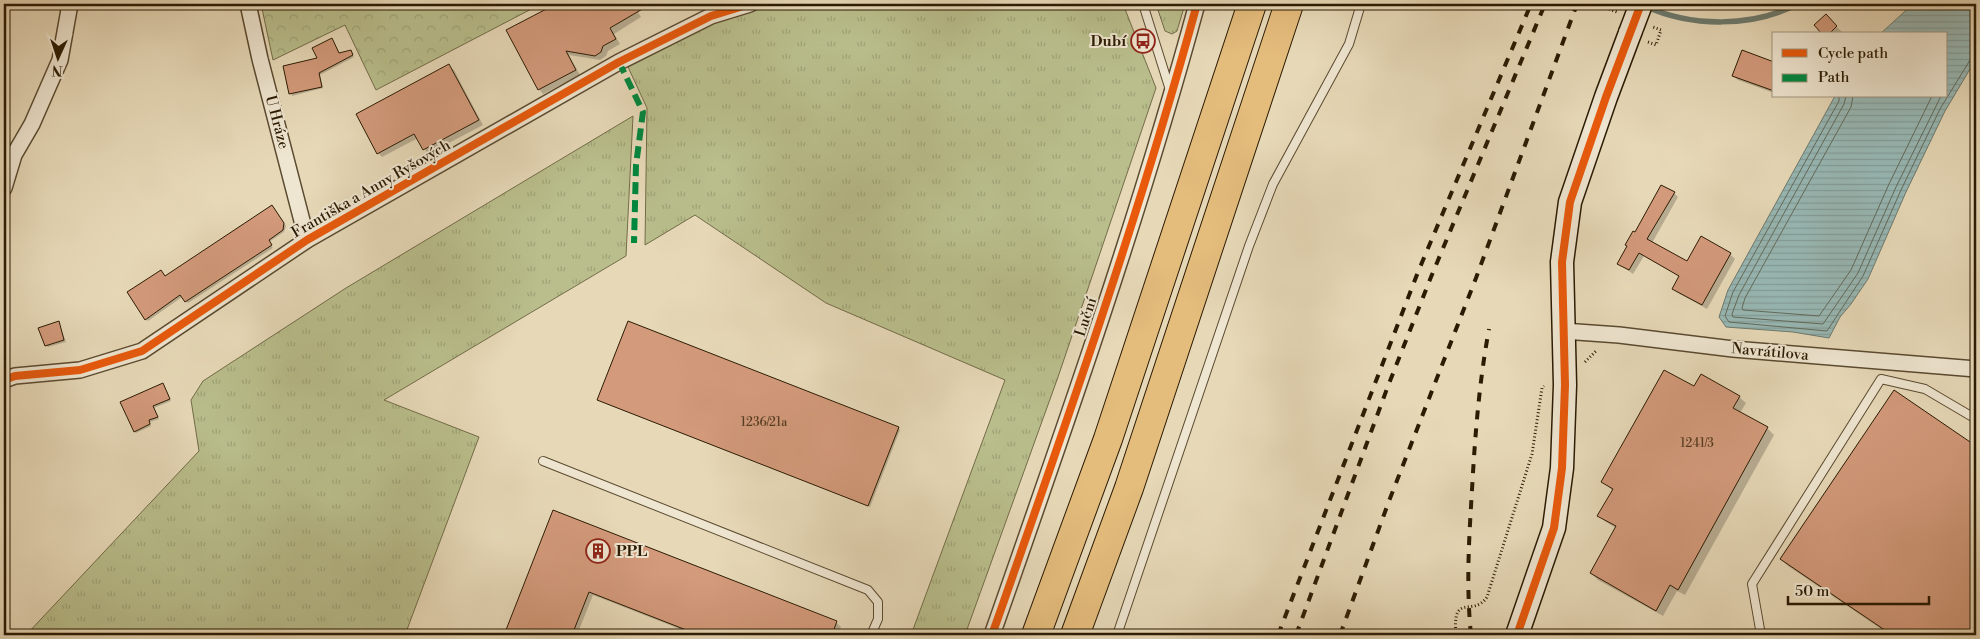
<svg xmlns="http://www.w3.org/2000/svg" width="1980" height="639" font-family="'Libre Bodoni',serif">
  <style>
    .grass { fill: url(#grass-tufts); stroke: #726c48 }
    .forest { fill: url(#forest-crowns); stroke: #726c48 }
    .water { fill: url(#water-rules); stroke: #6c7a6e }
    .shadow { fill: #0003 }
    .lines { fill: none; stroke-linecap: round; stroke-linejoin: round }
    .shore { stroke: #626a5c; stroke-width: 1 }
    .stream { stroke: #6c7a6e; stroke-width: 5.5 }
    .building { fill: #d39a7b; stroke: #2b1b03 }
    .lane-casing { stroke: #5a4a30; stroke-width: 10 }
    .street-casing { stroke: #5a4a30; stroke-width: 18 }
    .secondary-casing { stroke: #2b1b03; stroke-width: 25 }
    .highway-casing { stroke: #2b1b03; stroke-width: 30 }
    .path { stroke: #2b1b03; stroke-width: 3; stroke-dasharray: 1 2.5; stroke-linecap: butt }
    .lane { stroke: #efe6d1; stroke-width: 8 }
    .street { stroke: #efe6d1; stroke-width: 15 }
    .secondary { stroke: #efe6d1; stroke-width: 22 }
    .highway { stroke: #e4bc7c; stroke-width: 28 }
    .rail { stroke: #2b1b03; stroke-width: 4; stroke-dasharray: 9 9; stroke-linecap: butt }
    .secondary-bridge-casing { stroke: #2b1b03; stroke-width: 25; stroke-linecap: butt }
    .secondary-bridge { stroke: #efe6d1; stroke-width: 22 }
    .quiet { stroke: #00873e; stroke-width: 6; stroke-dasharray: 12 6; stroke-linecap: butt }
    .cycleway-casing { stroke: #efe6d1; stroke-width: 11 }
    .cycleway { stroke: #e8590c; stroke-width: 8 }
    .labels { text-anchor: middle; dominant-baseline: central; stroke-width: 4; stroke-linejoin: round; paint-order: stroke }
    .number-label { font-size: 12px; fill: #553b21 }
    .poi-label { font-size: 15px; font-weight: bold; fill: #2b1b03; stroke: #efe6d1; text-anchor: end }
    .street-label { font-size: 15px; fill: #2b1b03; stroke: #efe6d1 }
  </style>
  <defs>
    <pattern id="grass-tufts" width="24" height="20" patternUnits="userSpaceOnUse" patternTransform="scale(1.25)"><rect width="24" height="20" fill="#b9be8c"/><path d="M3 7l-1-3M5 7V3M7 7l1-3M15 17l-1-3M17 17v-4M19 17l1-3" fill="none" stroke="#9fa377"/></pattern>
    <pattern id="forest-crowns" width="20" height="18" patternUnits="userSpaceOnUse" patternTransform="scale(1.25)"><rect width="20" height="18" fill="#b9be8c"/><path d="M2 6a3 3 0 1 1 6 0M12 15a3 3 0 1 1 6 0" fill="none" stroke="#9fa377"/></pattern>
    <pattern id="water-rules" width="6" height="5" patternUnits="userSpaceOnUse" patternTransform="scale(1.25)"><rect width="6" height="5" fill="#98b9b6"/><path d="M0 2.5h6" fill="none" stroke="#839e9b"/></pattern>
  </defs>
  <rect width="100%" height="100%" fill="#e7d9b8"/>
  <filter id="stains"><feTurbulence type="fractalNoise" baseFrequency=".004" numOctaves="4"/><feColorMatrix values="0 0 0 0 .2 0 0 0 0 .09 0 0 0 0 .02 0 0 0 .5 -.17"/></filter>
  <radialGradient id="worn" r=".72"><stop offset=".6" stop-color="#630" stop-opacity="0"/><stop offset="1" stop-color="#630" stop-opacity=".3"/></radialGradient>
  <g class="grass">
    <path d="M772,4h351l33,84 -98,289 -93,258h-54l94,-255 -179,-77 -131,-88 -50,30 2,-137 -19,-41 98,-50z"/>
    <path d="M1156,4h29l-8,27 -5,3 -7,-3z"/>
    <path d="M633,116l-7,140 -242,144 95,37 -74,198h-379l173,-184 -8,-51 12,-19 143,-93z"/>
  </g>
  <path class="forest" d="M261,4h280l-165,86 -31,-65 -72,35z"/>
  <path class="water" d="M1913,4h63v55l-31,52 -39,81 -38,87 -17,25 -11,13 -11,21 -36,-6 -67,-5 -7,-10 9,-27 107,-194h111v-62h-66z"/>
  <g class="shadow">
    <path d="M557,4h76l8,13 -27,17 6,10 -12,7 -2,5 -6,4 -31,-5 11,20 -37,19 -4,-5 -31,-59z"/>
    <path d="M1826,16l17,17 -19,1z"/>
    <path d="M333,41l7,13 11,-2 3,5 -34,18 3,13 -31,8 -8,-29 35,-8z"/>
    <path d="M1774,64v29l-36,-13 -5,-4z"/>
    <path d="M449,66l5,4 29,55 -55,29 -10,-16 -36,19 -4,-4z"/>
    <path d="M1674,193l4,4 -26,46 35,20 14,-25 29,16 5,5 -28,50 -29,-16 -5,-5 7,-11 -36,-21 -11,18 -14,-10 17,-30z"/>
    <path d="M274,208l12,18 -2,6 -15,10 4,6 -85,55 -6,-6 -34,24 -2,-2 20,-42z"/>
    <path d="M59,323l7,19 -18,5 -2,-2z"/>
    <path d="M164,386l7,15 -17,7 5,11 -9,3 1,4 -15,7 -1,-2z"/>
    <path d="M1695,388l44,9 7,6 -6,10 27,15 7,7 -89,160 -8,-4 -14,25 -65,-36 -7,-7 25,-45 -10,-6 -7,-6 14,-25 -10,-9z"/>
    <path d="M1894,392l82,56v187h-86l-102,-69 -7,-7z"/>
    <path d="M600,401l298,27 2,2 -30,77z"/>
    <path d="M554,511l282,111 5,5 -4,8h-142l-102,-40 -16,40h-72z"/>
  </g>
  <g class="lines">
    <g class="shore">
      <path d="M1839,96v5l-106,191 -8,24 4,6 98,9 36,-55 38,-86 39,-81 30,-49 6,-2"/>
      <path d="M1846,96l-2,8 -105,191 -7,19 1,3 90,7 35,-51 38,-86 45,-91"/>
      <path d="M1853,96l-2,11 -106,191 -3,10 1,2 76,6 32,-46 38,-86 43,-88"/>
    </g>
    <path class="stream" d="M1645,6c45,21 108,22 152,-2"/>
  </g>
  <g class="building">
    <path d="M556,4h95l-41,24 6,11 -13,7 -2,6 -6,4 -29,-5 10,19 -38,20 -32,-60z"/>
    <path d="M1826,14l11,12 -8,8h-7l-8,-9z"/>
    <path d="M332,38l7,15 12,-3 2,5 -34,18 3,14 -33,7 -6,-28 34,-8 -5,-10z"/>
    <path d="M1742,50l32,12v29l-42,-15z"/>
    <path d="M449,64l30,56 -56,30 -9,-16 -37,20 -21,-40z"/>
    <path d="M1661,185l14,7 -28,47 40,22 14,-25 30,17 -29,52 -30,-16 7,-13 -40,-23 -10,17 -12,-6 10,-18 -2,-1 8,-14 2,1z"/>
    <path d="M272,205l12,18 -1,7 -14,10 3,5 -87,57 -5,-7 -35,25 -18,-28 34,-22 4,6z"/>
    <path d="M59,321l5,19 -19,6 -7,-18z"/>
    <path d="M628,321l271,106 -31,79 -271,-106z"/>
    <path d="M1664,370l30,16 7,-12 39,22 -7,12 35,19 -90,163 -8,-5 -14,26 -66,-38 26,-47 -19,-10 16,-27 -12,-7z"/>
    <path d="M163,383l7,16 -17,7 5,11 -9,3 1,4 -16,8 -14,-30z"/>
    <path d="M1894,390l82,56v189h-84l-112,-76z"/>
    <path d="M553,510l284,111 -5,14h-133l-110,-43 -17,43h-68z"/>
  </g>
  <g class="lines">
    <g class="lane-casing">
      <g id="lane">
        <path d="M1143,4l27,86"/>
        <path d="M543,461l325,129 10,12v17l-7,16"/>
        <path d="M1117,635l132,-389 24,-62 76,-140 12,-40"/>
        <path d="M1761,635l-9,-51 129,-205 44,10 51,30"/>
      </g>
    </g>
    <g class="street-casing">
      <g id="street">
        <path d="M248,4l12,55 47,181"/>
        <path d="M4,188l10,-33 18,-31 28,-64 10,-56"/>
        <path d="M1563,331l56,4 114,14 243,20"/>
        <path d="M4,380l11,-4 65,-6 62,-19 165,-111 312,-178 92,-46 39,-12"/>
        <path d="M992,635c73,-208 147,-418 205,-631"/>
      </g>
    </g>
    <g class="secondary-casing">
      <path id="secondary" d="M1517,635l37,-107 8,-60 3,-83 -3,-123 8,-60 36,-105 24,-64"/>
    </g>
    <g class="highway-casing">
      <g id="highway">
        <path d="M1036,635l72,-196 144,-435"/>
        <path d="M1075,635l54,-147 160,-484"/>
      </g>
    </g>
    <g class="path">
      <path d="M1596,4l21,8"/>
      <path d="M1648,42l8,3 5,-15 -8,-3"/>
      <path d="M1585,362l11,-11"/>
      <path d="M1456,635c-4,-44 17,-17 31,-38l45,-143 10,-66 2,-2"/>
    </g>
    <use href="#lane" class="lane"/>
    <use href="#street" class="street"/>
    <use href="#secondary" class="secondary"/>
    <use href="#highway" class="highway"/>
    <g class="rail">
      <path d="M1278,635l140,-363 113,-268"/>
      <path d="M1296,635l92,-249 43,-109 114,-273"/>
      <path d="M1340,635l49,-134 87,-223 101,-274"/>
      <path d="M1471,635c-5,-49 -2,-97 1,-145 3,-54 7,-107 17,-161"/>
    </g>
    <g class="secondary-bridge-casing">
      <path id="secondary-bridge" d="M1630,33l11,-29"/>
    </g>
    <use href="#secondary-bridge" class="secondary-bridge"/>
    <path class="quiet" d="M619,62l24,50 -7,53 -2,78"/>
    <g class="cycleway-casing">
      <g id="cycleway">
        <path d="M4,380l11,-4 65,-6 62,-19 165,-111 312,-178 92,-46 39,-12"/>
        <path d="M992,635c73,-208 147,-418 205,-631"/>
        <path d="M1517,635l37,-107 8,-60 3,-83 -3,-123 8,-60 36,-105 35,-93"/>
      </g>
    </g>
    <use href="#cycleway" class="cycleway"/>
  </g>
  <defs>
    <g id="bus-ring" transform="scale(1.25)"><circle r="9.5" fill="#efe6d1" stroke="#8f2418" stroke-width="1.5"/><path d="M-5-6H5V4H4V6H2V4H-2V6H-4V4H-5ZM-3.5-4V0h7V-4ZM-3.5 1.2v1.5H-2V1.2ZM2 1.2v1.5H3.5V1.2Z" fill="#8f2418"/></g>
    <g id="building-ring" transform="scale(1.25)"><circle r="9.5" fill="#efe6d1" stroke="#8f2418" stroke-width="1.5"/><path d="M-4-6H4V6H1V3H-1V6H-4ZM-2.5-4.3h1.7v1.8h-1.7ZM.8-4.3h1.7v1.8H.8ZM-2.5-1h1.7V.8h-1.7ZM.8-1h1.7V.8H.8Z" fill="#8f2418"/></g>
  </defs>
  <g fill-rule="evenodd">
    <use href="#bus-ring" x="1143" y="41"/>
    <use href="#building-ring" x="598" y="551"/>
  </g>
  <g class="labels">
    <g class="number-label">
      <text x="764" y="422">1236/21a</text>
      <text x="1697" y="443">1241/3</text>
    </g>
    <g class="poi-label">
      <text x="1126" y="41">Dubí</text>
      <text x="616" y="551" text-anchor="start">PPL</text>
    </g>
    <g class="street-label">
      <text transform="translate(277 122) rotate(75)">U Hráze</text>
      <text transform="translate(371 189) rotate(-30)">Františka a Anny Ryšových</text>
      <text transform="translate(1086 317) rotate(-72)">Luční</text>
      <text transform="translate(1770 352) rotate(5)">Navrátilova</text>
    </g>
  </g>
  <rect width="1980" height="639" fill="none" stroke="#e7d9b8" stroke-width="20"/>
  <rect x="5" y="5" width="1970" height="629" fill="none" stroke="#2b1b03" stroke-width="2.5"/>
  <rect x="10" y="10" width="1960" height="619" fill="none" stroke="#2b1b03"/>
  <rect x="1772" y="32" width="175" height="65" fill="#efe6d1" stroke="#a1957f"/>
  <rect x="1782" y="49" width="25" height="8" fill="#e8590c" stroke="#a1957f"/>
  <text x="1818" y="58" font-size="15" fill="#2b1b03">Cycle path</text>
  <rect x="1782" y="74" width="25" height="8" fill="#00873e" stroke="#a1957f"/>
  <text x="1818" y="82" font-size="15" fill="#2b1b03">Path</text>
  <g transform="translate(58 58) rotate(183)" stroke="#efe6d1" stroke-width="4" paint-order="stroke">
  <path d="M0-4L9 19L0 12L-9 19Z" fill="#2b1b03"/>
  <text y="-8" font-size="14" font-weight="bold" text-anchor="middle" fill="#2b1b03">N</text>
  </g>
  <path d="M1788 596v8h141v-8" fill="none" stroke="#2b1b03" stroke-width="2.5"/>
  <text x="1795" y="596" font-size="15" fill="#2b1b03" stroke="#efe6d1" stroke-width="4" paint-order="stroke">50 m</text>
  <rect width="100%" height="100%" filter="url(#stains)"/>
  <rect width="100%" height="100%" fill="url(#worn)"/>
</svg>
